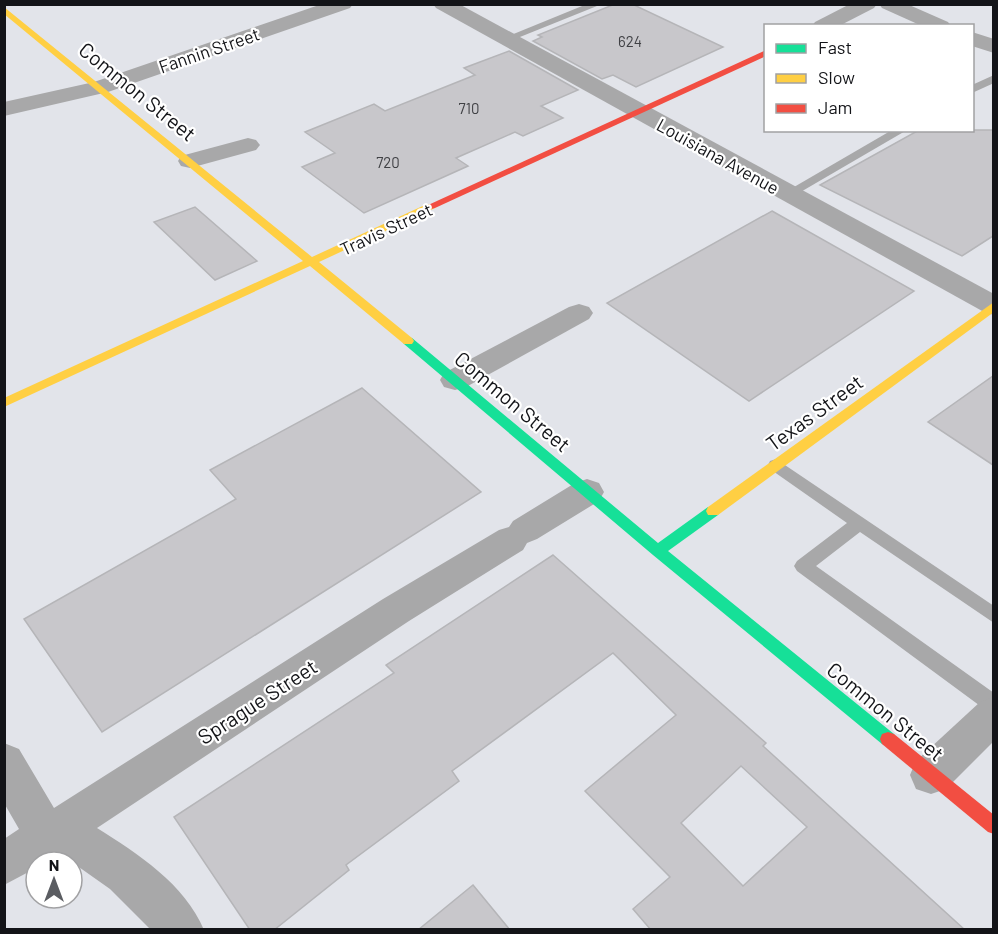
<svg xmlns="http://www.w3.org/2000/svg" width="998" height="934" font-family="Barlow,sans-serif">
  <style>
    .building { fill: #c8c7cb; stroke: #b5b5b8; stroke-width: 1.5; fill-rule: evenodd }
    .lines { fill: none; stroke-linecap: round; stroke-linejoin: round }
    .lane { fill: #a8a8a9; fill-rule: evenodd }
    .street { fill: #a8a8a9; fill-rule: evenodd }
    .fast { fill: #16e098; fill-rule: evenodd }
    .slow { fill: #ffcf43; fill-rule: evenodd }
    .jam { fill: #f24e42; fill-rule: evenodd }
    .labels { text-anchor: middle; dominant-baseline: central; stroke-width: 4.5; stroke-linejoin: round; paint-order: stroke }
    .far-number-label { font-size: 15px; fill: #404145 }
    .far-street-label { font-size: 18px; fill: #131418; stroke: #fff }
    .street-label { font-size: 21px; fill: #131418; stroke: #fff }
  </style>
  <rect width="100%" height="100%" fill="#e2e4ea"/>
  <g class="building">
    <path d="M615,4h17l91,43 -87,40 -23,-12 -11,4 -69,-38 9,-4 -4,-2z"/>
    <path d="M509,51l69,39 -37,16 22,12 -40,18 -8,-4 -59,26 12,8 -104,47 -62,-46 33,-14 -30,-21 69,-28 11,7 90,-36 -11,-7z"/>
    <path d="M919,130h74v106l-31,20 -142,-71z"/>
    <path d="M195,207l62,54 -42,19 -61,-58z"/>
    <path d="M772,211l142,80 -165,110 -142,-98z"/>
    <path d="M993,376v89l-65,-43z"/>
    <path d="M362,388l119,104 -379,240 -78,-113 212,-120 -26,-29z"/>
    <path d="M553,555l213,188 -3,3 202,184h-314l-18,-21 37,-32 -85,-86 91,-76 -63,-62 -161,118 7,10 -113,84 3,5 -75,60h-24l-76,-113 220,-144 -8,-8zM741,766l66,61 -64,59 -62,-63z"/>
    <path d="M473,885l37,45h-92z"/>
  </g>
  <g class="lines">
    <g class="lane">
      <path d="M587,4h15l-92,37 -9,-2z"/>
      <path d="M994,75v8l-22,10v-8z"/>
      <path d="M892,130h15l-115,67h-8l-2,-3z"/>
      <path d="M776,459l218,147v17l-134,-91 -44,34 178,127v21l-7,-3 -190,-140 -3,-5 3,-5 50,-38 -77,-54 -2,-4 2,-4z"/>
    </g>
    <g class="street">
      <path d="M322,4h31l-3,4 -242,84 -104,24v-14l90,-20z"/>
      <path d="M433,4h26l535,290v21l-10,-3 -548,-304z"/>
      <path d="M850,4h27l-3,4 -35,18h-27l3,-4z"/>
      <path d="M879,4h28l41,18 3,4h-29l-40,-18z"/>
      <path d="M972,32l22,7v14l-22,-7z"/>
      <path d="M248,138l8,2 4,5 -4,5 -66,18 -9,-2 -3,-5 3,-5z"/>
      <path d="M579,304l10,3 4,6 -4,6 -123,68 -11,3 -11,-3 -4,-7 4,-7 125,-66z"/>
      <path d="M587,479l12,4 5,9 -5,9 -62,38 -10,4 -4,7 -114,71 -312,207c40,25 88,56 107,102h-53l-41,-41 -51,-36 -13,9h-10v6l-32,17v-46l15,-10 -15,-26v-60l15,6 35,59 329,-209 116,-69 10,-3 4,-6 62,-38z"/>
      <path d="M994,697v44l-48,48 -15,5 -15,-5 -6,-14 6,-14 64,-59z"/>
    </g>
    <path class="fast" d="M408,337l4,1 246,205 50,-36h10l2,4 -2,4 -50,36 226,183 2,5 -2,5 -6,2 -6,-2 -229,-189 -249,-211 -2,-3z"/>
    <g class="slow">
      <path d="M4,7l308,250 115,-53h8v4l-116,54 93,76 2,3 -2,3h-8l-94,-78 -306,141v-9l299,-137 -299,-247z"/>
      <path d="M994,302v10l-276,203h-10l-2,-4 2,-4z"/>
    </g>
    <g class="jam">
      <path d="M766,50v6l-331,152 -4,1 -5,-3z"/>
      <path d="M888,732l6,2 100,81v19l-6,-2 -106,-88 -2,-5 2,-5z"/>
    </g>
  </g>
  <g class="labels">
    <g class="far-number-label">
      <text x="630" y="41">624</text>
      <text x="469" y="108">710</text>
      <text x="388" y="162">720</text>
    </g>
    <g class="far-street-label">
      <text transform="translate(209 50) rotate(-19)">Fannin Street</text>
      <text transform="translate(718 156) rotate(29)">Louisiana Avenue</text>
      <text transform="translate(386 229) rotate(-25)">Travis Street</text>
    </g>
    <g class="street-label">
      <text transform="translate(138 91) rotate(39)">Common Street</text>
      <text transform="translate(513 401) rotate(40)">Common Street</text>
      <text transform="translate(814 412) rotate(-36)">Texas Street</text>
      <text transform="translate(257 701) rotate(-33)">Sprague Street</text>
      <text transform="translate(886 711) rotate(39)">Common Street</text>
    </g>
  </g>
  <rect width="998" height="934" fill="none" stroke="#131418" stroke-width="12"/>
  <rect x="764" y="24" width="210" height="108" fill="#ffffff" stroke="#a1a1a3" stroke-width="1.5"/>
  <rect x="776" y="44" width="30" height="9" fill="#16e098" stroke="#a1a1a3" stroke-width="1.5"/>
  <text x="818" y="54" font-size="18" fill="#131418">Fast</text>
  <rect x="776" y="74" width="30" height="9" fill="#ffcf43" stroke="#a1a1a3" stroke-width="1.5"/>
  <text x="818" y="84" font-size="18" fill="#131418">Slow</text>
  <rect x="776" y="104" width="30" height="9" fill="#f24e42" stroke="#a1a1a3" stroke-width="1.5"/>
  <text x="818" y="114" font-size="18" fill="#131418">Jam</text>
  <g transform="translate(54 880)"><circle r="28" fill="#ffffff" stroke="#a1a1a3" stroke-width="1.5"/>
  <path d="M0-4.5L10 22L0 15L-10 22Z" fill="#5b5d62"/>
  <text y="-9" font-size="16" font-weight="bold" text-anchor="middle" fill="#131418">N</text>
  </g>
</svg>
